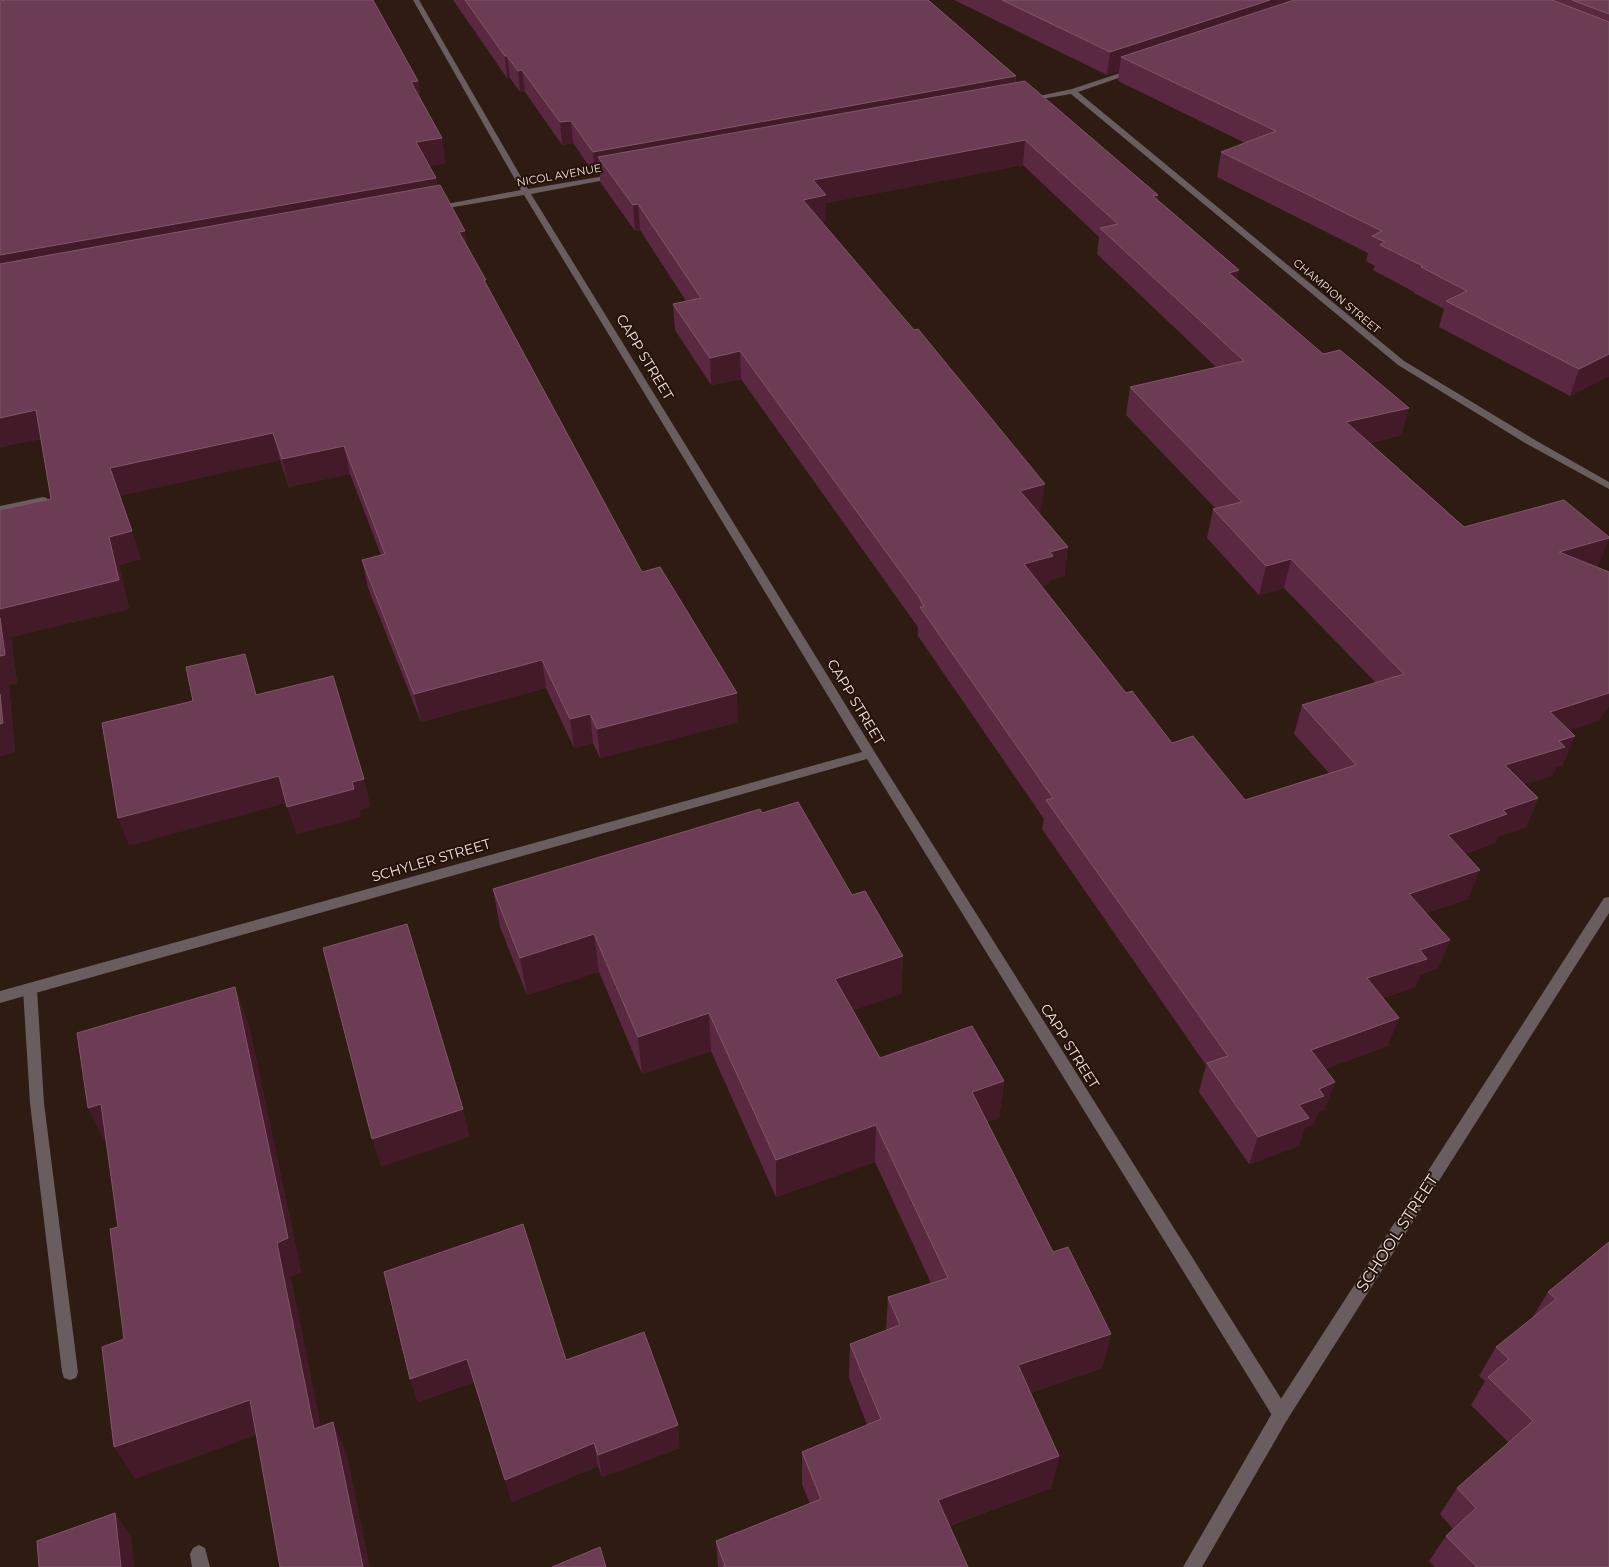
<svg xmlns="http://www.w3.org/2000/svg" width="1609" height="1567" font-family="Montserrat,sans-serif">
  <style>
    .lines { fill: none; stroke-linecap: round; stroke-linejoin: round }
    .service { fill: #695d5f; fill-rule: evenodd }
    .minor { fill: #695d5f; fill-rule: evenodd }
    .tertiary { fill: #695d5f; fill-rule: evenodd }
    .wall { fill: #5b2842; fill-rule: evenodd }
    .shaded-wall { fill: #421a28 }
    .building { fill: #6b3c53; stroke: #805768; fill-rule: evenodd }
    .labels { text-anchor: middle; dominant-baseline: central; stroke-width: 4; stroke-linejoin: round; paint-order: stroke }
    .far-street-label { font-size: 11px; fill: #f1e4de; stroke: #241209 }
    .street-label { font-size: 14px; fill: #f1e4de; stroke: #241209 }
    .near-street-label { font-size: 16px; fill: #f1e4de; stroke: #241209 }
  </style>
  <rect width="100%" height="100%" fill="#2e1b12"/>
  <g class="lines">
    <g class="service">
      <path d="M43,497l4,1 1,2 -1,2 -47,10v-6z"/>
      <path d="M30,983l5,2 2,4 7,114 34,269 -2,6 -6,2 -6,-2 -2,-6 -32,-269 -7,-114 2,-4z"/>
      <path d="M199,1545l6,3 5,19h-18l-2,-13 3,-6z"/>
    </g>
    <g class="minor">
      <path d="M413,0h6l109,189 88,-15 4,2 -4,2 -85,16 343,557 413,657 3,6 -3,6 -6,2 -6,-2 -408,-661 -867,244v-12l862,-239 -338,-557 -88,15 -4,-2 4,-2 85,-16z"/>
      <path d="M1132,69l7,2 -61,21 326,269 131,79 74,42v7l-82,-45 -129,-79 -327,-271 -42,7 -4,-2 47,-10z"/>
    </g>
    <path class="tertiary" d="M1609,897v16l-322,507 -85,147h-19l92,-159 329,-510z"/>
  </g>
  <g class="wall">
    <path d="M0,0l418,81 3,19 25,63 -17,3 7,12 1,8 49,98 156,288 96,150 -138,36 -7,-15 -19,5 -28,-60 -125,34 -53,-134 -6,-28 19,-5 -31,-81 -61,13 -9,-27 -161,36 22,63 -22,6 10,44 -118,28 6,46 -8,2 6,67 -15,4v-246l51,-11 -10,-60 -41,8z"/>
    <path d="M453,0h475l88,76v6l142,113 -1,5 82,70 -2,9 86,75 86,54 -8,27 -31,8 94,84 134,39 -1,1 12,5v134l-11,15 -29,9 -6,35 -7,2 -4,9 -28,8 14,14 -12,29 -29,10 -2,6 -30,11 3,45 -42,14 24,27 -12,28 -18,7 -5,12 -32,11 16,20 -12,28 -62,23v41l-7,2 -4,12 -9,3 -6,19 -50,18 -50,-72 7,-27 -164,-236 2,-10 -126,-183v-7l-1,-3 -176,-247 -30,6 -36,-55 -2,-26 13,-3 -46,-71 -5,1 -35,-49v-8l-5,1 -22,-32 -11,2 -37,-53h-5l-10,-14h-3zM1023,165l76,72 -2,17 119,113 -86,20 -4,28 89,93 -2,1 -6,29 52,57 25,-7 92,95 -74,22 -8,29 35,39 -84,27 -73,-57 -46,-50 -84,-107 7,-2 1,-4 14,-4 4,-29 -29,-34 2,-1 -220,-290 5,-1v-18z"/>
    <path d="M954,0h655v376l-39,20 -131,-69 5,-18 -30,-16v-1l-41,-22 2,-4 -9,-5 2,-8 -151,-76 4,-25 24,-9 -127,-62 1,-10 -12,4z"/>
    <path d="M762,813l90,82 51,61 -2,38 -48,16 27,48 124,23 -5,37 -12,4 66,130 58,82 -9,34 -72,25 29,63 -8,32 -102,38 19,41h-250l-2,-26 94,-37 -8,-20v-32l65,-27 -18,-47 1,-34 36,-14 2,-33 43,-14 -56,-121 -99,35 -65,-146 -69,23 -43,-102 -72,23 -27,-68 -7,-38z"/>
    <path d="M1609,1242v325h-174l-6,-6 17,-25 7,-7 -13,-15 17,-26 52,-45 -38,-38 14,-24 -6,-5 17,-29 35,-27 17,-28z"/>
    <path d="M566,1360l114,88 -78,29 -4,-11 -86,36 -38,-120 -56,20 -8,-23z"/>
  </g>
  <g class="shaded-wall">
    <path d="M1270,0h65l-214,57 -2,14 -12,4 3,-23z"/>
    <path d="M505,56h2l3,22h-3z"/>
    <path d="M522,70l3,22h-5l-2,-21z"/>
    <path d="M1016,76l-2,22 -416,59 2,17 -5,1 -2,-23z"/>
    <path d="M418,81l4,24 -11,-23z"/>
    <path d="M571,121l2,22 -11,2 -2,-23z"/>
    <path d="M442,138l4,25 -26,4 -4,-25z"/>
    <path d="M1025,140l-2,25 -197,38v18l-23,4v-25l10,-20z"/>
    <path d="M436,178l4,25 -440,80v-28z"/>
    <path d="M1158,195l-4,26 -1,-25z"/>
    <path d="M638,204l2,26 -5,1 -2,-26z"/>
    <path d="M465,231l4,26 -10,-25z"/>
    <path d="M1239,270l-5,27 -5,-24z"/>
    <path d="M740,351l1,28 -30,6 -1,-27z"/>
    <path d="M1609,354v22l-39,20 9,-27z"/>
    <path d="M1409,408l-8,27 -62,15 7,-28z"/>
    <path d="M36,410l10,28 -46,9v-29z"/>
    <path d="M273,433l7,27 -161,36 -9,-28z"/>
    <path d="M344,446l6,28 -61,13 -7,-28z"/>
    <path d="M1045,484l-4,28 -24,7 3,-28z"/>
    <path d="M132,531l9,28 -22,6 10,44 -118,28 6,46 -8,2 6,67 -15,4v-147l109,-72z"/>
    <path d="M1609,538v2l-11,26 -50,14 11,-28z"/>
    <path d="M1068,547l-4,29 -14,4 -1,4 -28,8 3,-28 26,-12z"/>
    <path d="M1291,559l-7,29 -25,7 7,-29z"/>
    <path d="M245,654l8,28 11,41 -8,-28z"/>
    <path d="M542,660l4,28 -125,34 -7,-28z"/>
    <path d="M737,693l1,29 -138,36 -3,-29z"/>
    <path d="M1609,693v13l-11,15 -60,20 12,-29z"/>
    <path d="M590,714l3,29 -19,5 -4,-29z"/>
    <path d="M1575,736l-12,29 -7,2 -4,9 -59,18 12,-29 54,-24z"/>
    <path d="M279,776l8,27 -158,43 -11,-28z"/>
    <path d="M364,779l7,28 -11,3 1,7 -65,18 -9,-28 65,-25z"/>
    <path d="M1538,798l-12,29 -29,10 -2,6 -59,21 12,-29 55,-25z"/>
    <path d="M1480,870l-12,29 -69,24 10,-29z"/>
    <path d="M594,934l5,38 -72,23 -7,-37z"/>
    <path d="M1450,940l-12,28 -18,7 -5,12 -59,20 11,-29 53,-28z"/>
    <path d="M903,956l-2,38 -67,23 1,-38z"/>
    <path d="M235,987l14,37 53,249 -11,4 37,184 -14,-32 -37,-186z"/>
    <path d="M709,1013l2,38 -69,23 -4,-37z"/>
    <path d="M1399,1018l-12,28 -86,32 10,-28z"/>
    <path d="M1004,1081l-5,37 -32,11 5,-37z"/>
    <path d="M1335,1082l-10,28 -7,2 -4,12 -9,3 -6,19 -50,18 9,-27 41,-32 20,-16z"/>
    <path d="M101,1104l19,36 -14,4 -18,-36z"/>
    <path d="M463,1109l7,28 -89,30 -9,-28z"/>
    <path d="M876,1125l-1,37 -99,35v-37z"/>
    <path d="M1111,1334l-9,34 -90,31 6,-34z"/>
    <path d="M467,1359l7,23 -56,20 -8,-23z"/>
    <path d="M250,1400l16,32 -131,47 -21,-32z"/>
    <path d="M333,1422l14,32 23,113h-7z"/>
    <path d="M678,1425l2,23 -78,29 -4,-22z"/>
    <path d="M594,1443l4,23 -86,36 -7,-22z"/>
    <path d="M1059,1456l-8,32 -117,43 4,-31z"/>
    <path d="M115,1513l16,23 4,31h-14z"/>
  </g>
  <g class="building">
    <path d="M5,0h368l45,81 -7,1 31,56 -26,4 20,36 -436,77v-254z"/>
    <path d="M465,0h463l88,76 -423,76 -22,-31 -11,1 -38,-52 -4,1 -11,-15h-2z"/>
    <path d="M1002,0h268l-160,52z"/>
    <path d="M1294,0h258l57,22v332l-30,15 -133,-68 21,-10 -46,-24 2,-1 -43,-21 5,-3 -13,-6 10,-5 -161,-79 55,-21 -155,-74z"/>
    <path d="M1572,0h37v14z"/>
    <path d="M1025,81l133,114 -5,1 86,74 -10,3 94,81 17,-4 69,58 -63,14 118,105 100,-27 45,37v1l-50,14 50,20v121l-59,19 25,24 -16,5 6,6 -60,18 33,33 -35,12 4,4 -59,21 32,35 -71,24 41,46 -30,10 7,9 -60,19 32,40 -88,32 24,32 -16,7 5,7 -25,9 10,13 -51,19 -51,-74 21,-7 -182,-256 7,-2 -133,-191h4l-5,-10 -179,-246 -30,7 -37,-54 28,-6 -63,-94 -5,1 -35,-48zM1025,140l93,84 -18,4 144,133 -114,26 112,115 -29,7 53,57 25,-7 113,115 -102,31 54,60 -111,35 -52,-64 -21,7 -40,-52 -6,2 -102,-129 29,-8 -3,-4 18,-5 -48,-56 25,-7 -127,-155 -4,1 -111,-130 23,-5 -13,-15z"/>
    <path d="M440,185l25,46 -6,1 27,48h-2l158,292 18,-5 77,126 -140,36 -7,-15 -20,5 -28,-59 -128,34 -52,-134 23,-6 -41,-108 -62,13 -9,-26 -163,35 22,63 -23,6 10,43 -119,29v-99l51,-11 -15,-89 -36,8v-154z"/>
    <path d="M0,618l5,37 -5,1z"/>
    <path d="M245,654l11,41 77,-19 31,103 -12,3 2,7 -67,18 -8,-31 -161,42 -16,-95 91,-22 -7,-34z"/>
    <path d="M0,694l3,29 -3,1z"/>
    <path d="M798,802l54,93 13,-4 38,65 -68,23 45,79 92,-32 32,55 -32,11 81,160 15,-5 43,87 -93,31 41,91 -121,44 30,67h-245l2,-1 -9,-25 105,-42 -19,-47 79,-33 -31,-75 50,-19 -12,-28 60,-19 -72,-153 -100,35 -67,-147 -71,24 -44,-103 -74,24 -27,-69 267,-80 2,4z"/>
    <path d="M407,924l56,185 -91,30 -49,-191z"/>
    <path d="M235,987l53,251 -11,5 37,186 19,-7 30,145h-83l-30,-167 -136,47 -12,-100 22,-8 -14,-110 8,-2 -17,-123 -13,4 -11,-75z"/>
    <path d="M523,1224l43,136 78,-28 34,93 -80,30 -4,-12 -89,37 -38,-121 -57,20 -26,-107z"/>
    <path d="M1609,1242v325h-132l-31,-31 30,-28 -19,-20 76,-67 -45,-44 21,-18 -13,-12 60,-48 -8,-7z"/>
    <path d="M115,1513l6,54h-82l-2,-26z"/>
    <path d="M600,1547l6,20h-54z"/>
  </g>
  <g class="labels">
    <g class="far-street-label">
      <text transform="translate(559 175) rotate(-10)">NICOL AVENUE</text>
      <text transform="translate(1337 296) rotate(40)">CHAMPION STREET</text>
    </g>
    <g class="street-label">
      <text transform="translate(645 357) rotate(59)">CAPP STREET</text>
      <text transform="translate(856 702) rotate(59)">CAPP STREET</text>
      <text transform="translate(431 860) rotate(-16)">SCHYLER STREET</text>
      <text transform="translate(1070 1046) rotate(58)">CAPP STREET</text>
    </g>
    <g class="near-street-label">
      <text transform="translate(1397 1233) rotate(-57)">SCHOOL STREET</text>
    </g>
  </g>
</svg>
